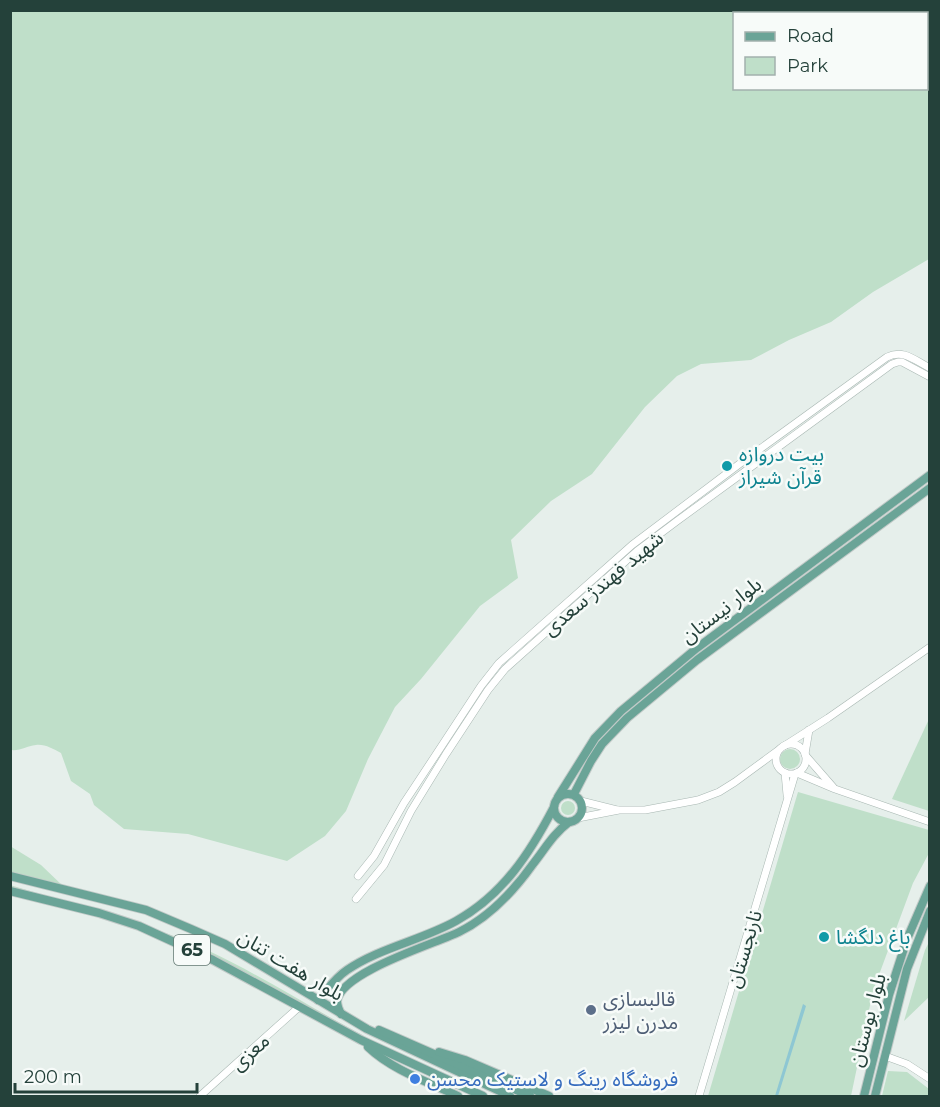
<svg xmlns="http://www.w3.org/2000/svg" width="940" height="1107" font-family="Montserrat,'Noto Sans Arabic',sans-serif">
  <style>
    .green { fill: #bfdfc9 }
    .water { fill: #8ec7d3 }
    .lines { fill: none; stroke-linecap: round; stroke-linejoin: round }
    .minor-casing { stroke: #a8b7b2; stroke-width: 8 }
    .major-casing { stroke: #c2cac8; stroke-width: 10 }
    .minor { stroke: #fff; stroke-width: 7 }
    .major { stroke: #6aa497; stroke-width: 8 }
    .culture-dot { fill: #0f9aa8; stroke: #f7fbf9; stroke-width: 2 }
    .service-dot { fill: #5c6f8a; stroke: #f7fbf9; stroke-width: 2 }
    .shop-dot { fill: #3f7fe0; stroke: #f7fbf9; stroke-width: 2 }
    .labels { text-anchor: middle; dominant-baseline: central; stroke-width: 5; stroke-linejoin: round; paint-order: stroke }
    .shield { fill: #f7fbf9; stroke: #637973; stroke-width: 1.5 }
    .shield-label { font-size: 18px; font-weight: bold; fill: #24413a }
    .culture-label { font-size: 20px; fill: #0d838f; stroke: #f7fbf9; text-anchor: start }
    .street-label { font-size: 20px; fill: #24413a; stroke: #f7fbf9 }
    .service-label { font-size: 20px; fill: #4e5e75; stroke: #f7fbf9; text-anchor: start }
    .shop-label { font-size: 20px; fill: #366cbe; stroke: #f7fbf9; text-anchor: start }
  </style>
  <rect width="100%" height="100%" fill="#e6efeb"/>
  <g class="green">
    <path d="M10,11h865l1,2 -142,1v74h192l1,-33 2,2v202l-56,33 -42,30 -42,18 -38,20 -50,4 -24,12 -32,31 -53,67 -41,27 -40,39 7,38 -38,28 -59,73 -26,28 -27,52 -22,52 -21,25 -38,25 -99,-27 -64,-5 -30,-24 -4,-11 -19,-13 -10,-28c-8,-4 -16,-9 -25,-8 -10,1 -15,6 -25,5z"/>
    <path d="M929,719v92l-37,-12z"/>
    <circle cx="790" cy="759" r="10"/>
    <path d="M798,792l131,38v23l-16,30 -40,108 -22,105h-143z"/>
    <circle cx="568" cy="808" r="7"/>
    <path d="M10,846l31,19 23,22 -53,-15z"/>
    <path d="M10,885c68,20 136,37 199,66 57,27 109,61 164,90l-1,3 -120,-68 -87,-40 -154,-47z"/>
    <path d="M929,942v55l-25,24 21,-71z"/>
    <path d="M888,1071l19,1 22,17v7h-47z"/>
  </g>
  <path class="water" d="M803,1004l3,2 -28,90h-3z"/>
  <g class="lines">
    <g class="minor-casing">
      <g id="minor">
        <circle cx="791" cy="759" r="15"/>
        <path d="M784,746l44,-28 102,-71"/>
        <path d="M805,754l4,-24"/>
        <path d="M806,756l27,31"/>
        <path d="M785,773l2,22"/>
        <path d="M797,773l38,16 95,33"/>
        <path d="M581,801l36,9"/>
        <path d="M578,818l41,-8h26l53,-10 21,-8 16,-10 45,-33"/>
        <path d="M358,876l16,-20 30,-53 35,-53 42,-64 18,-23 133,-118 110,-83 145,-105c17,-8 27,3 43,11"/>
        <path d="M356,899l28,-34 27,-54 35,-57 42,-64 17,-21 132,-118 40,-30 215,-157 6,-2h4l28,15"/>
        <path d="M885,1056l22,8 23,15"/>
        <path d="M200,1096l99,-89"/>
        <path d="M699,1096l96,-322"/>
      </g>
    </g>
    <g class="major-casing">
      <g id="major">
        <circle cx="568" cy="808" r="14"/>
        <path d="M574,794l17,-33 11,-17 25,-26 70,-58 233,-172"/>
        <path d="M558,797l37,-59 26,-27 76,-63 233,-173"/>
        <path d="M10,876l136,34 45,19 34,15 142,85 143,67"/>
        <path d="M10,891l89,22 40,13 74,34 148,80 122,56"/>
        <path d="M318,1000c9,-10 17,-22 29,-30 32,-22 75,-30 109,-49 47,-26 74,-68 98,-114"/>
        <path d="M341,1014c-2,-4 -4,-9 -4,-13 4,-29 97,-57 122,-69 31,-15 54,-40 74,-68 12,-15 20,-30 36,-42"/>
        <path d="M379,1030l151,66"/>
        <path d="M368,1047c24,23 60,35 90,49"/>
        <path d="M439,1052l26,8 84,36"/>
        <path d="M864,1096l25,-101 18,-56 23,-53"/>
        <path d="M875,1096l32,-127 23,-58"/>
      </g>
    </g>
    <use href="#minor" class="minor"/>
    <use href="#major" class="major"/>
  </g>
  <g class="culture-dot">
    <circle cx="727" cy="466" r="6"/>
    <circle cx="824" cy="937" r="6"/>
  </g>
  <circle class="service-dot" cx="591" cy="1010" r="6"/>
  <circle class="shop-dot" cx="415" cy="1079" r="6"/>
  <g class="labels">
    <rect class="shield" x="174" y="935" width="36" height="30" rx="4.5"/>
    <g class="shield-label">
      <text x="192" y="950">65</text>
    </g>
    <g class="culture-label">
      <text x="739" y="454">بیت دروازه<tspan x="739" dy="23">قرآن شیراز</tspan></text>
      <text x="836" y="937">باغ دلگشا</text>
    </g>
    <g class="street-label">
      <text transform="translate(603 583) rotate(-40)">شهید فهندژ سعدی</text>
      <text transform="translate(721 610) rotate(-37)">بلوار نیستان</text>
      <text transform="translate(744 949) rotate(-73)">نارنجستان</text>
      <text transform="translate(291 965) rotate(31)">بلوار هفت تنان</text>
      <text transform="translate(867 1020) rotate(-75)">بلوار بوستان</text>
      <text transform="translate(250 1052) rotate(-42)">معزی</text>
    </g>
    <g class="service-label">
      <text x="603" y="999">قالبسازی<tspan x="603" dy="23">مدرن لیزر</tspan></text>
    </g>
    <g class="shop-label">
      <text x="427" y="1079">فروشگاه رینگ و لاستیک محسن</text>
    </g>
  </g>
  <rect width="940" height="1107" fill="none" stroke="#24413a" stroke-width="24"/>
  <rect x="733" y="12" width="195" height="78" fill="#f7fbf9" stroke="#a3b1ad" stroke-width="1.5"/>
  <rect x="745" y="32" width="30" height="9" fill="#6aa497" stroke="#a3b1ad" stroke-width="1.5"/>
  <text x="787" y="42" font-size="18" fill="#24413a">Road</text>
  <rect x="745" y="57" width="30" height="18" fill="#bfdfc9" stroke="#a3b1ad" stroke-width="1.5"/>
  <text x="787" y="72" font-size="18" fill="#24413a">Park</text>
  <path d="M15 1083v9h182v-9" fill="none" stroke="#24413a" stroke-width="3"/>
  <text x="24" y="1083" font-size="18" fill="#24413a" stroke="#f7fbf9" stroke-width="4.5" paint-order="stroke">200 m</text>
</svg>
